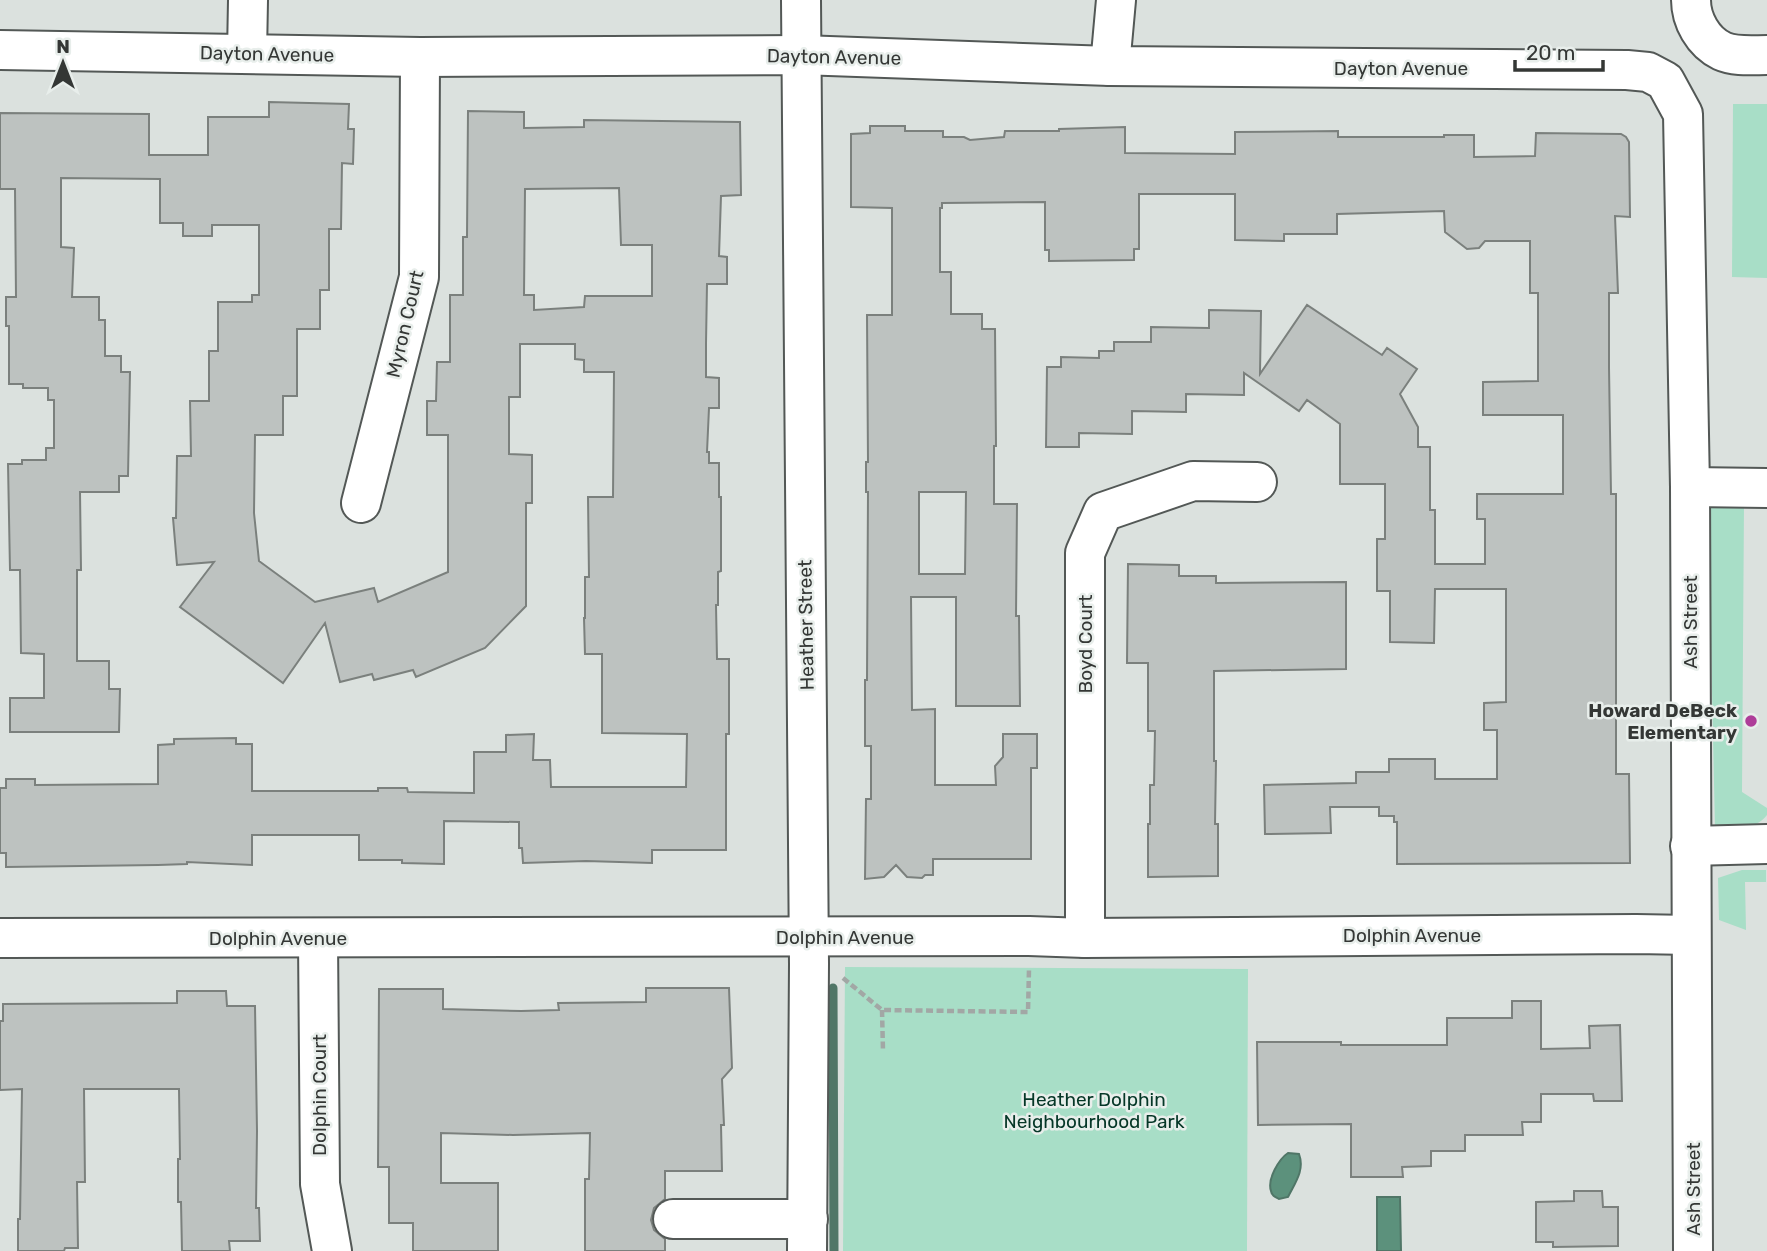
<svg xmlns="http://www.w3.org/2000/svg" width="1767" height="1251" font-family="Rubik,sans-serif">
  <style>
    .green { fill: #a8dec7 }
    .water { fill: #5c917c; stroke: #507667; stroke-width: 2 }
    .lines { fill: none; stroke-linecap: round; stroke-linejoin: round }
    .stream { stroke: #507667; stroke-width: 9 }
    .building { fill: #bdc2c0; stroke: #7b807d; stroke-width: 2; fill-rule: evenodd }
    .minor-casing { stroke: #535856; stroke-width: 42 }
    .path { stroke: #a2a7a5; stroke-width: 4.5; stroke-dasharray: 7 3.5; stroke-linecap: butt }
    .minor { stroke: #fff; stroke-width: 38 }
    .poi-dot { fill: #ae3d99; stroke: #e8eeeb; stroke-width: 2.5 }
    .labels { text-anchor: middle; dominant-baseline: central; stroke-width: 5; stroke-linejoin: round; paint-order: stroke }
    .street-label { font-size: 19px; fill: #343735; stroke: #e8eeeb }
    .poi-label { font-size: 19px; font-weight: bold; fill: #343735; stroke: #e8eeeb; text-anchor: end }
    .park-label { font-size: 19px; fill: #053727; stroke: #e8eeeb }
  </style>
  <rect width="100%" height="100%" fill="#dbe1de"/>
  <g class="green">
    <path d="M1733,104h34v174l-35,-1z"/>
    <path d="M1744,505l-2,287 25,16v7c-14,17 -32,13 -52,14l-7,-323z"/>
    <path d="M1742,870h24v12h-21l1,48 -27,-10 -1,-42z"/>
    <path d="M845,967l403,2 -1,282h-404z"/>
  </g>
  <g class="water">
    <path d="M1288,1153l11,1c6,16 -4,29 -11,43l-9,2c-4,-2 -7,-3 -8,-8 -4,-12 8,-32 17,-38z"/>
    <path d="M1377,1197h23l1,54h-24z"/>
  </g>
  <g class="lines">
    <path class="stream" d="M833,988l1,263"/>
  </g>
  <g class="building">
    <path d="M269,102l80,2 -1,25h6l-1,35 -11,-1 -1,66h-12v61h-9v39h-23v67h-14v39h-28l-1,78 5,48 56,41 59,-14 4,14 70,-30v-137h-21v-34h9l1,-39h13v-67h13v-58h4l1,-126 56,1v16l60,-1v-7l156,2 1,73 -20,1 -2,60 8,1v27h-20l-1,59v34l13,1v30h-10l-2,44h2v11h10v34h2v74l-3,1v33h-2l1,54h12v75h-3v116h-74v13l-66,-2 -63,2 -1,-15h-3v-26l-75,-1v43l-42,-1v-3h-43v-25h-107v30l-65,-3v2l-29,1 -152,2v-14h-6v-65h6v-9h29v6l123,-1v-39l16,-1v-5l62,-1v6h16v47h126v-3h29l1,4 66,1v-41h32v-17l28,-1 -1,26h17l1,27h135l1,-53 -85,-1v-79h-17l-1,-36h1v-41h4l-1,-80h25l1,-125h-30v-12l-9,-1v-15h-55v53h-11v57l23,1v48h-6v103l-41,42 -69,29 -3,-7 -39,10 -2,-6 -32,8 -15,-59 -42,60 -103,-76 34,-45 -37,3 -4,-47h3l1,-62h14l-1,-55h19v-50h9v-49h34v-7h7v-70h-47v11h-29v-13h-23v-44l-99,-1v69l13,1 -2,49h27v23h6v36h16v16h9l-2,104h-9v16h-39l1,78h-4v91h32v28h11l-1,43h-109v-34h34v-44l-23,-1 -1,-83h-10l-2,-106h14v-4h24v-12h8v-48h-6v-12h-25v-4h-14v-58h-3v-29h10l-1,-108h-15v-76l149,1v41h59v-38h61zM619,188l2,57h31v51h-67l-1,11 -50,3v-15h-10l1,-106z"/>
    <path d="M870,126h35v5h38v6h21l6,3 34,-3 1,-6h54v-2l66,-2v26l110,1v-22l103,-1v6h106v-2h30v22l61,-1 1,-23 85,1 5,3 3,5 1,75 -15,-1 3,77h-9v75l2,126h5v280h13l1,89 -233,1v-42h-3v-6h-15v-9h-49l1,26 -66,1 -1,-49 92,-2v-11h33v-13h46v20h62v-49h-13v-27l22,-1v-113h-71l-1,54 -44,-1v-51h-13v-52h8v-55h-45v-60l-33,-24 -8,11 -55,-38v22l-58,-1v18l-54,-1v23l-53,-1v14h-33l1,-80h14v-10l38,1v-7h15v-9h37v-15l58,1v-18l52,1 -1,63 47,-69 75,50 5,-7 30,21 -17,25 18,33v20h12v63h5v54h50v-45h-8v-25h86v-79h-80v-33l55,-1v-88h-8v-52h-45l-6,7 -12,1 -22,-17 -1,-21 -107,3v20h-53v7l-49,-1v-46h-96v55h-5v11l-85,1v-11h-4v-48l-103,1v5h-2v64h11v42h31v15h13l1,117h-2v58h23l-1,112h3l1,90h-64v-109h-45l1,113 23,-1v76h61l-1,-19 8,-9v-23h34v34h-6v91h-98v16h-8l-3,3 -15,-1 -11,-12 -12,12 -19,2 1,-80h5v-53h-6v-66h2l1,-188h-2v-30h2l-1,-147h25v-107l-41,-1v-73l19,-1zM919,492h47l-1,82h-46z"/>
    <path d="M1128,564l51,1v11h37v7l130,-1v87l-132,2v90h2l-1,63h3v52l-70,1v-53h2v-39h4l1,-54h-7v-68h-21z"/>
    <path d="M646,988h83l3,80 -10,11 2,46h-3l1,46h-57v28l-11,9 -3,12 3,10 11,9v12h-80v-72h4l1,-46 -77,2 -72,-2v50h57v68h-85v-28h-24v-56h-11l1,-178h64v20l78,2 38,-1 -1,-7 88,-1z"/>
    <path d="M177,991h49l1,15h28l2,125 -1,77h3l1,33h-31l1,10h-48l-1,-49h-3v-43h2l-1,-70h-95l1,93h-8l1,66h-13l-1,3h-46v-32h2l2,-130 -22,1v-69h3v-17l174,-1z"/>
    <path d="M1512,1001h29v48l49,-1 -1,-22 31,-1 2,76h-28l-1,-7h-52v28h-19l1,13h-58v16h-34v15l-29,1 1,10h-52v-53l-93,1 -1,-83h84v3h106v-27h65z"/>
    <path d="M1574,1191h28l1,16h15v39l-65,1v-5h-17v-40l38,-1z"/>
  </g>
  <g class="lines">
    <g class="minor-casing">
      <g id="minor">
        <path d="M801,0l8,964 -2,287"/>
        <path d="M1691,0c0,20 12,42 31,51 13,6 31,4 45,4"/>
        <path d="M0,50l420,7 381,-2 309,11 517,4 21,2 17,9 18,33 7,373 3,764"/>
        <path d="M247,54l1,-54"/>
        <path d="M1110,66l6,-66"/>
        <path d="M1690,487l77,1"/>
        <path d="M361,503l58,-226 1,-220"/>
        <path d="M1690,846l77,-2"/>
        <path d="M0,938l1029,-2 56,2 551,-4 55,1"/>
        <path d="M318,938l2,246 12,67"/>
        <path d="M1085,938v-385l18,-41 90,-31 64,1"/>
        <path d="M673,1219h135"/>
      </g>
    </g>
    <g class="path">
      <path d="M843,978l39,32 146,2 1,-43"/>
      <path d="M882,1010l1,41"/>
    </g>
    <use href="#minor" class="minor"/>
  </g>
  <circle class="poi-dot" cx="1751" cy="721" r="7"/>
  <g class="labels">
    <g class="street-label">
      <text transform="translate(267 54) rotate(1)">Dayton Avenue</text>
      <text transform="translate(834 57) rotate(1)">Dayton Avenue</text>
      <text x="1401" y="68">Dayton Avenue</text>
      <text transform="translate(405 324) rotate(-77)">Myron Court</text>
      <text transform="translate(1690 622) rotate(-90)">Ash Street</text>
      <text transform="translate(806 625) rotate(-91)">Heather Street</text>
      <text transform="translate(1085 644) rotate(-90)">Boyd Court</text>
      <text x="1412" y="935">Dolphin Avenue</text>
      <text x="845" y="937">Dolphin Avenue</text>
      <text x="278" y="938">Dolphin Avenue</text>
      <text transform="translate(319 1095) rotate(-90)">Dolphin Court</text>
      <text transform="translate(1693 1189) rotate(-90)">Ash Street</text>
    </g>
    <g class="poi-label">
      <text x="1737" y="710">Howard DeBeck<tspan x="1737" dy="22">Elementary</tspan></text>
    </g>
    <g class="park-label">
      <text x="1094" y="1099">Heather Dolphin<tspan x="1094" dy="22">Neighbourhood Park</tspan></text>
    </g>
  </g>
  <g transform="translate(63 63)" stroke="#e8eeeb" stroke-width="5" paint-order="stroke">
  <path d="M0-5L12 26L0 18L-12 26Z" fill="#343735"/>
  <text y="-10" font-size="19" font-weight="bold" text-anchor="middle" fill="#343735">N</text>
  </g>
  <path d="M1515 60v10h88v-10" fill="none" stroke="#343735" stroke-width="3.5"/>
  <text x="1526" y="60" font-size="21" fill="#343735" stroke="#e8eeeb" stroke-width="5" paint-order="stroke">20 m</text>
</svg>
